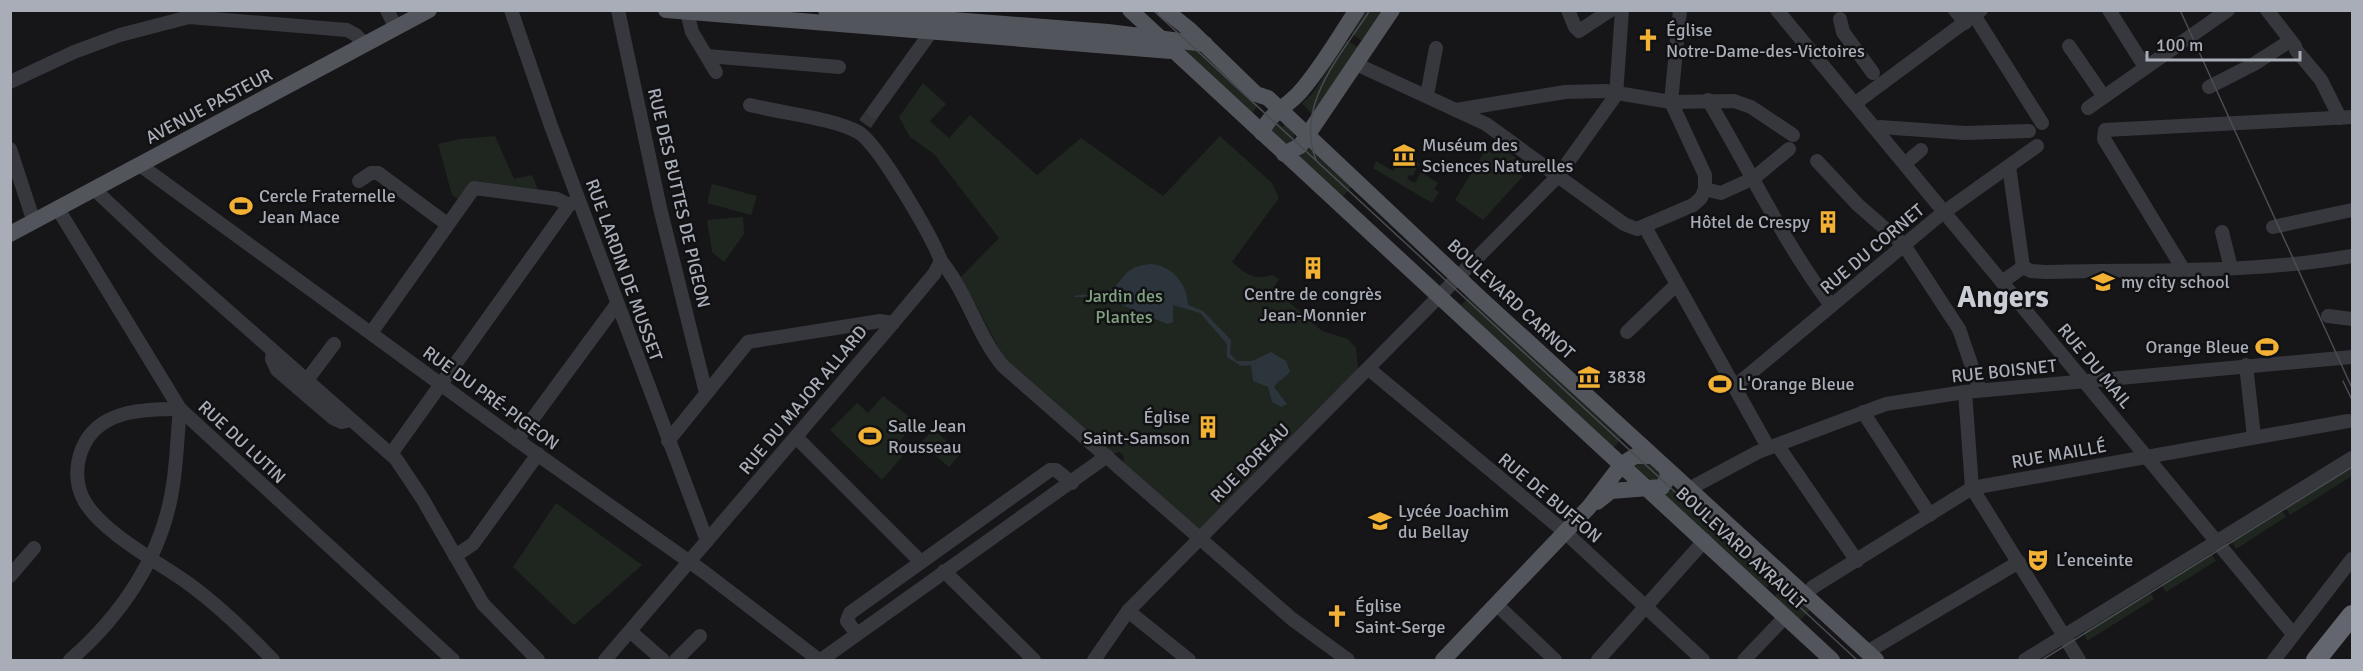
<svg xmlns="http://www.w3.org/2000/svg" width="2363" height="671" font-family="Signika,sans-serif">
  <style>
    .green { fill: #1e261f }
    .water { fill: #2c353c }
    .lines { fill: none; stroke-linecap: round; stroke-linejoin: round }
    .minor-tunnel { stroke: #333438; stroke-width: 14; stroke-dasharray: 14 7; stroke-linecap: butt }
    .minor { stroke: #37383d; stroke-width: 14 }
    .major { stroke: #53555c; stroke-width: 16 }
    .highway { stroke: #63666e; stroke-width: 20 }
    .tram { stroke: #4a4c52; stroke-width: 1.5 }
    .labels { text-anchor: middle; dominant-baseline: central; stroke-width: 5; stroke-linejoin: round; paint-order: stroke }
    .poi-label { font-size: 18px; fill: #a8adb8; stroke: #111113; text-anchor: start }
    .street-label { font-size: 18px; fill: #a8adb8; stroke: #111113 }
    .park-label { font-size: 18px; fill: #7fa381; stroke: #111113 }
    .town-label { font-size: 30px; font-weight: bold; fill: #c9ccd4; stroke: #111113 }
  </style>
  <rect width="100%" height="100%" fill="#161618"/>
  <g class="green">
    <path d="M1364,11h22l-22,31 -14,-9z"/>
    <path d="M1346,40l14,8 -46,68 -12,-13 11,-10z"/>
    <path d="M1176,44l26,8 56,53 -7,9z"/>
    <path d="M923,83l23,21 -16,17 19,17 21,-23 67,60 44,-37 82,58 57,-60 52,47 7,15 -47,64c14,12 22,19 40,13l7,4 -6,9 49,43 26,8 8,9 2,21 -86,88 -12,1 -1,12 -59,59 -77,-67 1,-6 -5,-4 -6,2 -109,-96 -43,-81 38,-39 -65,-84 -24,-17 -11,-20z"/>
    <path d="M1277,122l5,5 3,-3 9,9 1,9 -12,2 -11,-14z"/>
    <path d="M495,136l19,43 18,-4 6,15 -62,-9 -8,4 -10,14 -6,-4 -14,-51 22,-5z"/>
    <path d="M1309,146l43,40 -9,10 -44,-40z"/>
    <path d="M1498,146l24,16 -6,9 7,5 -40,44 -28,-20 31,-51 7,5z"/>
    <path d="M1399,152l20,11 -6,13 -4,-1 -2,4 8,4 6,-11 17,11 -4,6 5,3 -7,11 -59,-35 3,-7 17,10 3,-4 -3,-2z"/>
    <path d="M712,184l45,12 -6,19 -44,-12z"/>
    <path d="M743,217l1,17 -20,28 -12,-10 -5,-32z"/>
    <path d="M1468,298l154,140 -8,9h-3l-150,-142z"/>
    <path d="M883,396l33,26 -18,21 9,8 -25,29 -52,-50 27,-27 11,10z"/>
    <path d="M933,429l28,24 -12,14 -28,-24z"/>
    <path d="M1640,460l8,2 11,10 1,7 -11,3 -17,-16z"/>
    <path d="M2352,463v13l-62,39 -6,-9z"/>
    <path d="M1666,491h15l93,90 -9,8 -101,-94z"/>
    <path d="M556,503l86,62 -68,60 -61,-58z"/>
    <path d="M2280,508l6,9 -50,32 -6,-10z"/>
    <path d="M2210,552l6,9 -50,31 -6,-10z"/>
    <path d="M1784,587l27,22 -13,13 -24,-25z"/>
    <path d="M2149,590l5,9 -67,42 -4,-11z"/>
  </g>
  <path class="water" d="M1151,264c22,2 36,20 37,41l15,6 28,29 -1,14 7,7h15l19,-9 15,9 4,10c-5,8 -12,9 -16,16l13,17 -6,3 -9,-5 -4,-15 -15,-6 -2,-16 -10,1 -14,-9v-13l-27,-31 -27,-8v17l-6,2 -47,-20v-9c-10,-2 -31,2 -47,2 12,-6 26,3 37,-6 16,-13 14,-25 41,-27z"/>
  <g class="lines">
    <path class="minor-tunnel" d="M865,124l9,-13"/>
    <g class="minor">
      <path d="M387,10l9,18"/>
      <path d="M511,10l40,116 156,415"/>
      <path d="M618,10l42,198 46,185"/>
      <path d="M1568,10l7,17 4,4 32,-21"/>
      <path d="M1777,10l516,624"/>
      <path d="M1955,10l10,13"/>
      <path d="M2109,10l36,57"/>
      <path d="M2267,10l28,36"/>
      <path d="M687,12l5,20 24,40"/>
      <path d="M1974,15l68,108"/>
      <path d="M1840,19l3,13 30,41"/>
      <path d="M2069,46l35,51"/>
      <path d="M2296,50l25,30 19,38"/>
      <path d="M707,56l132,11"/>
      <path d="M1356,64l130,60 138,100 13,5 56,-24 8,-7 4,-9v-14l-34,-73"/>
      <path d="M10,82l64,-30 46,-17 69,-18 158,13 9,5 9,10"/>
      <path d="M2209,87l45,-23 36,-23"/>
      <path d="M1428,90l8,-42"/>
      <path d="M1708,100c41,68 74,140 122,204"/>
      <path d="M1671,102l9,-92"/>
      <path d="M1857,102l124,-92"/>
      <path d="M750,105c31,8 82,13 108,27 20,11 74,105 83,129 26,31 36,74 62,105l289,253 56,41"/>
      <path d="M2088,108l140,-98"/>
      <path d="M1456,110l109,-18 40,-1 66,11 63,-1 17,6 42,28"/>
      <path d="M874,111l73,-101"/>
      <path d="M1880,127l85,6 64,-2"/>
      <path d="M10,149l24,73"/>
      <path d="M1817,161l41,44 46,40 55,84 21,61"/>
      <path d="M1908,161l13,-11"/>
      <path d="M140,165l377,275 187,132 115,88"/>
      <path d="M2009,166l14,101"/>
      <path d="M359,181l12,-8h7l69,51"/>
      <path d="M1705,189l16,4 33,-15 35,-29"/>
      <path d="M95,190l65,61 236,208 26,39 61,106 55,56"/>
      <path d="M58,209l122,200 273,251"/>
      <path d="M1645,227l123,220"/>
      <path d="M2273,227l79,-17"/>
      <path d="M2222,232l9,36"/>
      <path d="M2183,269l-79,-130 1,-9 247,-13"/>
      <path d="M2002,282l21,-15 8,4 14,1c102,-3 206,2 307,-16"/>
      <path d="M2328,316l24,3"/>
      <path d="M1627,332l49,-47"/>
      <path d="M371,333l103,-145 83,11 12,6"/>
      <path d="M273,352l-1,7 5,11 56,48 9,4 9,-2"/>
      <path d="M2246,365l8,72"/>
      <path d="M1369,369l197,164 137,127"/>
      <path d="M307,380l27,-36"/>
      <path d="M1734,387l206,-172 97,-69"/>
      <path d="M1965,392l7,96 107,172"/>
      <path d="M180,409c-33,0 -75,0 -94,32 -11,19 -12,43 -1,61 18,31 75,61 104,82 30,22 58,49 84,76"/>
      <path d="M1863,412l67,103"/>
      <path d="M796,437l120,120"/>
      <path d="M517,440l100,-136"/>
      <path d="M668,441l80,-99 132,-21 13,2"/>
      <path d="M1778,446l79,115"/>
      <path d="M391,454l178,-249 9,-5"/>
      <path d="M1687,490l71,-38 128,-48 79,-12 387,-35"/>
      <path d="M455,556l18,-12 65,-90"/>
      <path d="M944,571l90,89"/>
      <path d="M10,576l24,-28"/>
      <path d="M1805,596l8,-9 159,-99 376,-67"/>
      <path d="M1497,605l58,55"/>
      <path d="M1128,611l61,49"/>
      <path d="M631,632l32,28"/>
      <path d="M857,634l-10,-13 3,-8 200,-143h6l16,13"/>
      <path d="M1867,652l152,-90"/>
      <path d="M70,660c50,-43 91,-102 102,-169 5,-27 5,-55 8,-82"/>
      <path d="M605,660l288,-337 41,-49 7,-13"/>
      <path d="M676,660l24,-24"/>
      <path d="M821,660l286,-204"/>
      <path d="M1094,660l34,-49 430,-435 58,-81 6,-85"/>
      <path d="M1598,660l107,-120"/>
      <path d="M1744,660l41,-43"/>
      <path d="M2025,660l327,-202"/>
      <path d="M2274,660l78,-101"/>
    </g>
    <g class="major">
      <path d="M666,10l505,41"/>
      <path d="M826,10l282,22 97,12"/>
      <path d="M1130,10l702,650"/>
      <path d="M1165,10l25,20 66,64 12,4 211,199 397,363"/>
      <path d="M1262,133c7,-20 25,-26 38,-41 22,-25 38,-54 57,-82"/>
      <path d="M1284,154l16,-8 92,-136"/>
      <path d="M10,234l419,-224"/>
      <path d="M1597,502l14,-11 51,-4 6,-9 -1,-7"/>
      <path d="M1443,660l146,-153 33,-43 13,-8h16"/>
    </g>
    <path class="highway" d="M2316,660l36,-45"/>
    <g class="tram">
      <path d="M1153,10l704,650"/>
      <path d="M2180,10l172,378"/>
      <path d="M1316,160c-22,-55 26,-106 54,-150"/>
      <path d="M2343,381l9,19"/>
      <path d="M2042,660l310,-193"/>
    </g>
  </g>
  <defs>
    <g id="church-bare" transform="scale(1.8)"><path d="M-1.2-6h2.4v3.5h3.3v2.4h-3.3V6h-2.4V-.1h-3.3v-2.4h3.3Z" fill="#f2b134" stroke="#111113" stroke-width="2.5" paint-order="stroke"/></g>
    <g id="museum-bare" transform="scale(1.8)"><path d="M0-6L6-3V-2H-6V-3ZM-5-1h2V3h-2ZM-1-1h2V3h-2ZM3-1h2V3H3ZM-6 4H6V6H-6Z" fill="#f2b134" stroke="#111113" stroke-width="2.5" paint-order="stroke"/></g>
    <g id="stadium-bare" transform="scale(1.8)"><path d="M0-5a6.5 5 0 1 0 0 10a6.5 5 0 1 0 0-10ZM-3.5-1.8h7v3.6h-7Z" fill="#f2b134" stroke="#111113" stroke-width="2.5" paint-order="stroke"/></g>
    <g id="building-bare" transform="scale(1.8)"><path d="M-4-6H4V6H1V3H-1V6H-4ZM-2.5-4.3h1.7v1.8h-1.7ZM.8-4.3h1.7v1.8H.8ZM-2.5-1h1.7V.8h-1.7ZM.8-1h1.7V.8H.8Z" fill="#f2b134" stroke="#111113" stroke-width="2.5" paint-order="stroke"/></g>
    <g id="university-bare" transform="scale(1.8)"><path d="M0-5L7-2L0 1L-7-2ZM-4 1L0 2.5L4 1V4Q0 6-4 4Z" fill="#f2b134" stroke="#111113" stroke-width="2.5" paint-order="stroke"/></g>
    <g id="school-bare" transform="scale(1.8)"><path d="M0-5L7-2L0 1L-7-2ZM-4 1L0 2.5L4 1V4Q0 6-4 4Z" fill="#f2b134" stroke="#111113" stroke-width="2.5" paint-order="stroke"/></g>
    <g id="theatre-bare" transform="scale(1.8)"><path d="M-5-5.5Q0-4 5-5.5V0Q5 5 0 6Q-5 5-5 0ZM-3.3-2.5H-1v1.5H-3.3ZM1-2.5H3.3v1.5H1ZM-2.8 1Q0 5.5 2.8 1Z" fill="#f2b134" stroke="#111113" stroke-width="2.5" paint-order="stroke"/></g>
  </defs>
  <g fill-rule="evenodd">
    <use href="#church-bare" x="1648" y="40"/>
    <use href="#museum-bare" x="1404" y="155"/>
    <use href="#stadium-bare" x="241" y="206"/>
    <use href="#building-bare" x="1828" y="222"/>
    <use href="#building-bare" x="1313" y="268"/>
    <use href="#university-bare" x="2103" y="282"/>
    <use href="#stadium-bare" x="2267" y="347"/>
    <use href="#museum-bare" x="1589" y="377"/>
    <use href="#stadium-bare" x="1720" y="384"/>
    <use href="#building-bare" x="1208" y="427"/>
    <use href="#stadium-bare" x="870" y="436"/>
    <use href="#school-bare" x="1380" y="521"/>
    <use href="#theatre-bare" x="2038" y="560"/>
    <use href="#church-bare" x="1337" y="616"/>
  </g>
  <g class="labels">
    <g class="poi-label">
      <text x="1666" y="30">Église<tspan x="1666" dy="21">Notre-Dame-des-Victoires</tspan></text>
      <text x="1422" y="145">Muséum des<tspan x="1422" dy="21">Sciences Naturelles</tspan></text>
      <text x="259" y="196">Cercle Fraternelle<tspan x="259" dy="21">Jean Mace</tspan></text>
      <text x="1810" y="222" text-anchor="end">Hôtel de Crespy</text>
      <text x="2121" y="282">my city school</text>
      <text x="1313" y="294" text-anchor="middle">Centre de congrès<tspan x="1313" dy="21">Jean-Monnier</tspan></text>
      <text x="2249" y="347" text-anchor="end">Orange Bleue</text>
      <text x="1607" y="377">3838</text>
      <text x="1738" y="384">L'Orange Bleue</text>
      <text x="1190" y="417" text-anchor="end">Église<tspan x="1190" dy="21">Saint-Samson</tspan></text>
      <text x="888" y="426">Salle Jean<tspan x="888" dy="21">Rousseau</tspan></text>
      <text x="1398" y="511">Lycée Joachim<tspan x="1398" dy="21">du Bellay</tspan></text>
      <text x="2056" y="560">L’enceinte</text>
      <text x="1355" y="606">Église<tspan x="1355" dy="21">Saint-Serge</tspan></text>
    </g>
    <g class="street-label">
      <text transform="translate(209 106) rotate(-28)">AVENUE PASTEUR</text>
      <text transform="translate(679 198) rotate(77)">RUE DES BUTTES DE PIGEON</text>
      <text transform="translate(1872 249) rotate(-40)">RUE DU CORNET</text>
      <text transform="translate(624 270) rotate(70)">RUE LARDIN DE MUSSET</text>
      <text transform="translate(1511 299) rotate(43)">BOULEVARD CARNOT</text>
      <text transform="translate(2095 366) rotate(50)">RUE DU MAIL</text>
      <text transform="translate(2004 371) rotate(-6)">RUE BOISNET</text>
      <text transform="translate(491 398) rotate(36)">RUE DU PRÉ-PIGEON</text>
      <text transform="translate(803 400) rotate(-50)">RUE DU MAJOR ALLARD</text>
      <text transform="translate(242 442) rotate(43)">RUE DU LUTIN</text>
      <text transform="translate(2059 454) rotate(-10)">RUE MAILLÉ</text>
      <text transform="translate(1250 463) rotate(-45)">RUE BOREAU</text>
      <text transform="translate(1550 498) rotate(40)">RUE DE BUFFON</text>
      <text transform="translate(1741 548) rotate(43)">BOULEVARD AYRAULT</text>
    </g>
    <g class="park-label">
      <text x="1124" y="296">Jardin des<tspan x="1124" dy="21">Plantes</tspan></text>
    </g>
    <g class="town-label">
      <text x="2003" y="297">Angers</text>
    </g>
  </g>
  <rect width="2363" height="671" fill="none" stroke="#a8adb8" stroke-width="24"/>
  <path d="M2147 51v9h153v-9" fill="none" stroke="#a8adb8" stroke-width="3"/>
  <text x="2156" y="51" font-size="18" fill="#a8adb8" stroke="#111113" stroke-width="4.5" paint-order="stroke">100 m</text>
</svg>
